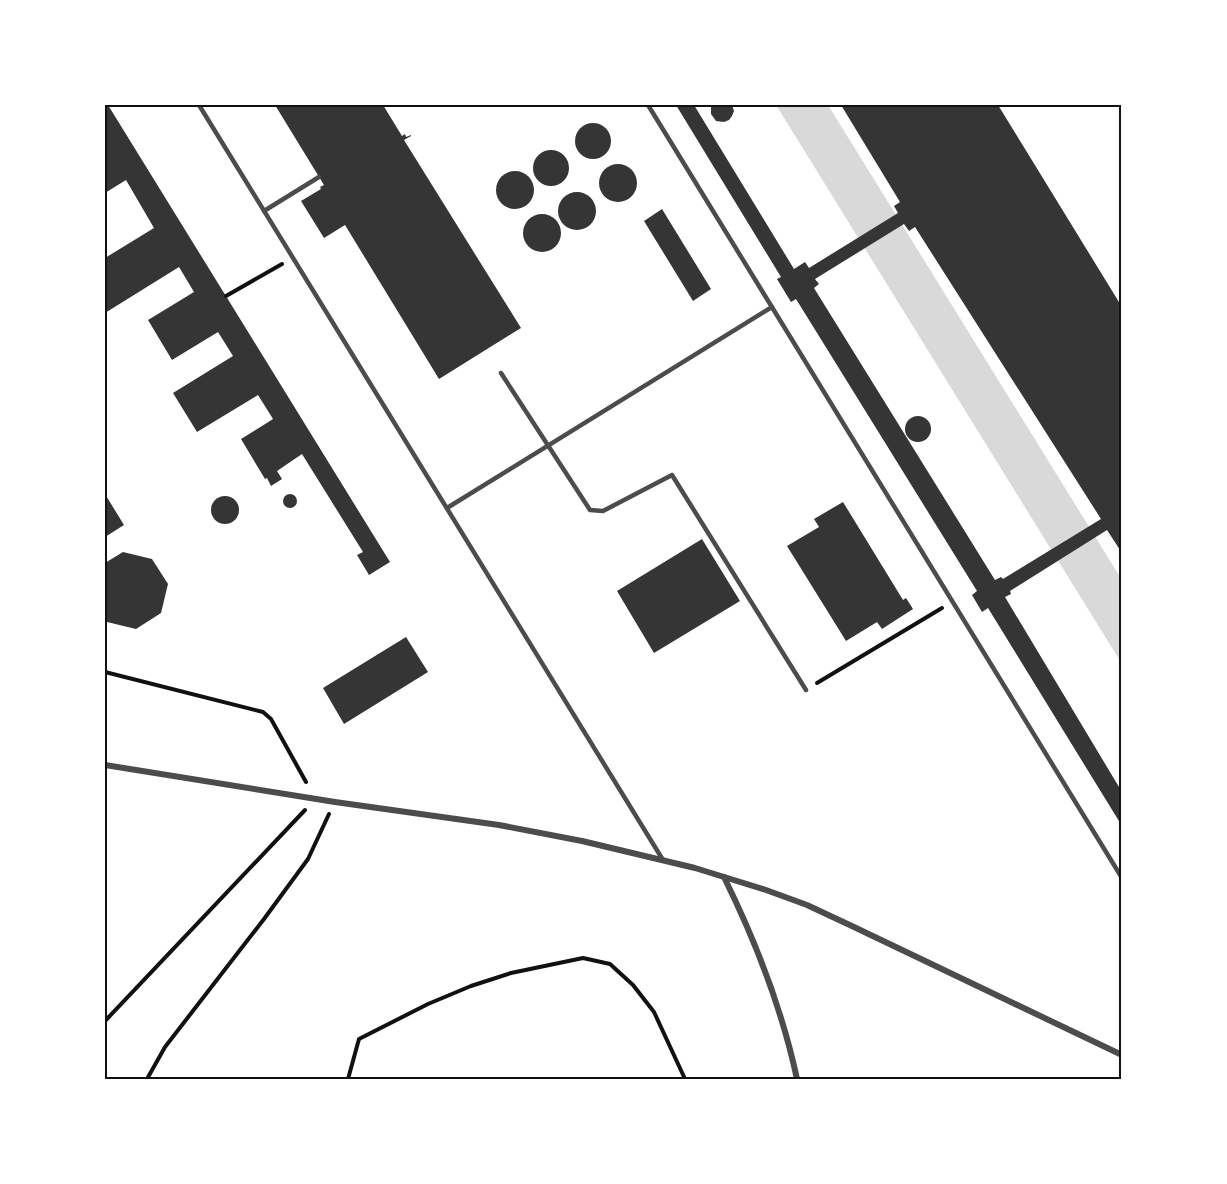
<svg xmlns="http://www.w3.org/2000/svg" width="1227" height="1184" font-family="'Asap Condensed',sans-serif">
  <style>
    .water { fill: #d9d9d9 }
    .building { fill: #353535; fill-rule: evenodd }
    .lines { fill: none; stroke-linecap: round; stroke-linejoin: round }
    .path { stroke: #111; stroke-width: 4 }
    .service { stroke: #4c4c4c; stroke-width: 4.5 }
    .minor { stroke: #4c4c4c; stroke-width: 6 }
    .neatline { fill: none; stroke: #111; stroke-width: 2 }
  </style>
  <rect width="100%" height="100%" fill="#fff"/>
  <path class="water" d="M776,105h52l294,475v84z"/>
  <g class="building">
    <path d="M105,105h3l282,457 -21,13 -12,-20 6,-3 -61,-98 -25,17 5,8 -11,7 -4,-8 -2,1 -24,-40 32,-20 -15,-24 -61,37 -24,-39 60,-37 -15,-24 -46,28 -24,-40 46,-28 -15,-25 -74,46v-55l49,-30 -28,-48 -21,13z"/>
    <path d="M275,105h108l19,31 3,-2 1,3 5,-2v1l-7,4 117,188 -82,51 -94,-154 -21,13 -23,-37 20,-12 -1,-2 4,-2z"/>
    <path d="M676,105h18l100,164 11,-7 4,6 89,-55 -4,-7 6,-4 -59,-97h157l124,202v246l-15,-23 -97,61 1,3 -6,3 117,195v34l-134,-218 -6,4 -10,-17 5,-4 -181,-292 -5,3 -14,-23 4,-2zM904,224l5,7 6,-4 186,292 -98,60 -2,-2 -6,3 -181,-292 5,-4 -4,-5z"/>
    <path d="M711,105h21l2,6 -2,5 -3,4 -5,2 -8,-1 -5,-7z"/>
    <circle cx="593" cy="141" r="18"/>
    <circle cx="551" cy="168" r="18"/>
    <circle cx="618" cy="183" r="19"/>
    <circle cx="515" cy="190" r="19"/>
    <circle cx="577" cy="211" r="19"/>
    <path d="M662,209l49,80 -18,12 -49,-80z"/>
    <circle cx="542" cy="233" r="19"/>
    <circle cx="918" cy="429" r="13"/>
    <path d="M105,494l19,31 -19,12z"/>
    <circle cx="290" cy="501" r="7"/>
    <circle cx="225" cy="510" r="14"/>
    <path d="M843,502l60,98 3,-2 7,11 -31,20 -5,-7 -31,19 -59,-95 32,-19 -5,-8z"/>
    <path d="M702,539l38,62 -86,52 -37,-62z"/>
    <path d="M123,552l29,7 16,25 -7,29 -25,16 -29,-7 -2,-3v-56z"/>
    <path d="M406,637l22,35 -84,52 -21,-36z"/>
  </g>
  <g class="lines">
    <g class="path">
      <path d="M226,296l56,-32"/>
      <path d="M105,672l158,40 8,7 35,63"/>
      <path d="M817,683l125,-75"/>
      <path d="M105,1021l200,-211"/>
      <path d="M147,1079l18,-32 99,-128 44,-60 21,-45"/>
      <path d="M348,1079l11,-40 69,-35 43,-18 40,-13 72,-15 27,6 23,21 21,27 31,67"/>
    </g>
    <g class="service">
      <path d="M199,105l464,755"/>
      <path d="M648,105l474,773"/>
      <path d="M264,211l55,-34"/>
      <path d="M501,373l89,137 13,1 69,-36 134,215"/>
      <path d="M447,508l325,-201"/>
    </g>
    <g class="minor">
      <path d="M105,765l230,37 164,23 83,16 113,27 71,22 41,15 47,22 268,128"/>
      <path d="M724,877c32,65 58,132 73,202"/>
    </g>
  </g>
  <rect width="1227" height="1184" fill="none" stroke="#ffffff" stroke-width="213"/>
  <rect x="106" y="106" width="1014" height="972" class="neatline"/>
</svg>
